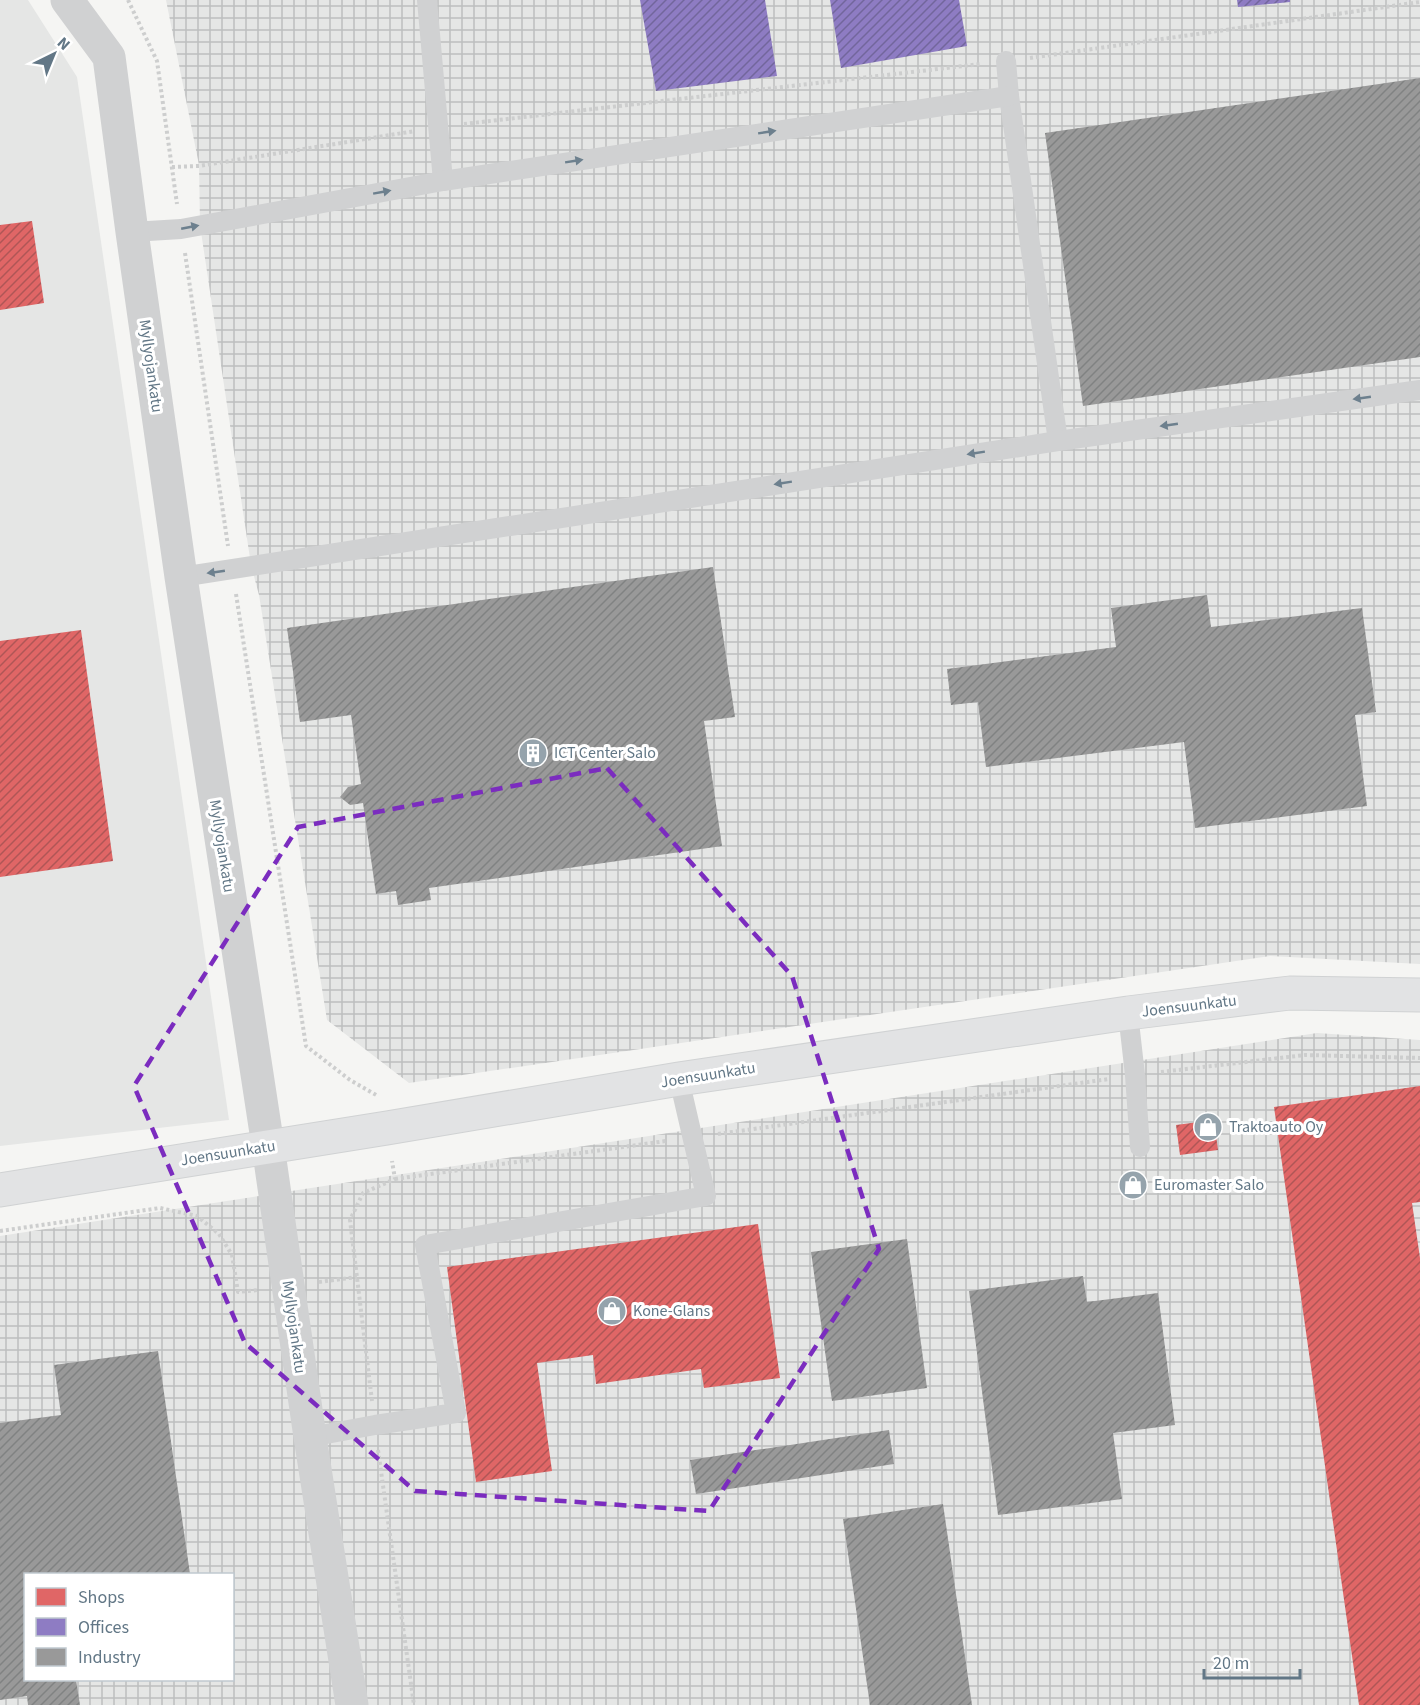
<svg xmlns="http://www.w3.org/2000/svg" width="1420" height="1705" font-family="'Source Sans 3',sans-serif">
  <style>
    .built { fill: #e5e6e5 }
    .industrial { fill: url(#industrial-grid); fill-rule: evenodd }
    .shops { fill: url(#shops-hatch) }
    .offices { fill: url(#offices-hatch) }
    .industry { fill: url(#industry-hatch) }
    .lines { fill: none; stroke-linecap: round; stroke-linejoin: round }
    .secondary-casing { stroke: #d0d2d3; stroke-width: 35 }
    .path { stroke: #cdcece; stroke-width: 4; stroke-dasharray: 3 3; stroke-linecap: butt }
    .lane { stroke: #d0d1d2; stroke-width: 20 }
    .street { stroke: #d0d1d2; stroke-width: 33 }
    .secondary { stroke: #e2e3e4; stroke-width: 33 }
    .oneway { fill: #6d808e }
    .marked { fill: none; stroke: #7b2cbf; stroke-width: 4.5; stroke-dasharray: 12 8; stroke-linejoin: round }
    .labels { text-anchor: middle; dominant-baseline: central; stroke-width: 6; stroke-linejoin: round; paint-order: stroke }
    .street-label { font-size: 16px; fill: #627786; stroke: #fff }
    .poi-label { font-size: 16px; fill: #627786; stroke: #fff; text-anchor: start }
  </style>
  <defs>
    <pattern id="industrial-grid" width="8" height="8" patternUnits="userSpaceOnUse" patternTransform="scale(1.5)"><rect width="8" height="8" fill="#e5e6e5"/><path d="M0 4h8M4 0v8" fill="none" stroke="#bdbfbf"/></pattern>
    <pattern id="shops-hatch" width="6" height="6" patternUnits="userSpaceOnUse" patternTransform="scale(1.5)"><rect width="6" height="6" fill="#e06666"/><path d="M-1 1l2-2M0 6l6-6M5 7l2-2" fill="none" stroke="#af5656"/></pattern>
    <pattern id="offices-hatch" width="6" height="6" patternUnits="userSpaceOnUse" patternTransform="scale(1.5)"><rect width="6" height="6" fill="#8e7cc3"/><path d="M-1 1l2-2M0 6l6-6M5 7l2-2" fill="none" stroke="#72669c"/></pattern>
    <pattern id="industry-hatch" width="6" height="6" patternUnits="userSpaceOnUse" patternTransform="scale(1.5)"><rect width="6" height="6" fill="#999"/><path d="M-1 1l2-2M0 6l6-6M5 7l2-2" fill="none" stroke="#808282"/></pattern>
  </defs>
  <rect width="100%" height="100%" fill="#f5f5f3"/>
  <path class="built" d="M0,0h28l49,77 152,1043 -229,26z"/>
  <g class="industrial">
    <path d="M166,0h1254v964l-150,-8 -861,127 -82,-63 -68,-425 -8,-30 -51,-340 -1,-60z"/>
    <path d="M1317,1033l103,7v665h-1420v-469zM26,1574h206v106h-206z"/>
  </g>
  <g class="shops">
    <path d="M32,221l12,82 -44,7v-85z"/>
    <path d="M81,630l32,231 -113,16v-236z"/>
    <path d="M1420,1086v116l-8,1 8,55v447h-61l-85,-598z"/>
    <path d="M1214,1120l4,30 -38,5 -4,-30z"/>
    <path d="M758,1224l22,154 -76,10 -3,-19 -105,15 -3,-29 -56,8 15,108 -76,11 -29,-215z"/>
  </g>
  <g class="offices">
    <path d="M640,0h125l12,76 -121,15z"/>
    <path d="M830,0h129l8,46 -126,22z"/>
    <path d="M1237,0h53v2l-52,5z"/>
  </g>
  <g class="industry">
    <path d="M1420,78v279l-337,49 -38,-273z"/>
    <path d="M713,567l22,150 -31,4 18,125 -293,42 2,12 -33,5 -2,-14 -20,3 -13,-91 -13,2 -10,-8 8,-10 13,-3 -10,-69 -51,7 -13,-94z"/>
    <path d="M1207,595l4,32 151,-19 14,104 -21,3 12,91 -172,22 -11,-86 -198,25 -8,-65 -27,3 -4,-36 169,-22 -5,-39z"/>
    <path d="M907,1239l20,149 -95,13 -21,-149z"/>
    <path d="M1083,1276l4,26 71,-9 17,132 -62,8 9,66 -124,16 -29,-224z"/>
    <path d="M158,1351l32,223h-164v106h50l4,25h-52l-1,-9 -27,4v-277l61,-8 -7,-50z"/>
    <path d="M889,1430l5,34 -198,30 -6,-34z"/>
    <path d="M943,1504l29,201h-102l-27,-186z"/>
  </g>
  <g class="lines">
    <g class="secondary-casing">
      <path id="secondary" d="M0,1190l387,-62 292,-49 449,-66 162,-20 130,2"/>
    </g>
    <g class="path">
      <path d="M128,0l29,61 20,143"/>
      <path d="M1030,58l390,-56"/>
      <path d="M464,124l517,-60"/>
      <path d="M172,167l27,-1 216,-35"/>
      <path d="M185,253l43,293"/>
      <path d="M236,594l70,452 44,34 28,16"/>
      <path d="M1161,1072l144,-17 115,3"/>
      <path d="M718,1134l391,-55"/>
      <path d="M395,1179l271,-38"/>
      <path d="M0,1231l160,-23 37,8 22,18 13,21 6,37 20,-2"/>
      <path d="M319,1282l38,-5"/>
      <path d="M372,1401l-22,-181 13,-27 32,-14 -3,-18"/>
      <path d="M378,1450l36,255"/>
    </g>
    <g class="lane">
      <path d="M427,0l16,181"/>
      <path d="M1006,61l3,35 49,345"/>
      <path d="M132,232l49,-3 262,-48 566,-85"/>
      <path d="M181,577l877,-136 362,-51"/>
      <path d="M1128,1013l7,62 5,72"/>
      <path d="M310,1437l65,-12 81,-12 -31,-168 281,-49 -27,-117"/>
    </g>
    <path class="street" d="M67,0l42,57 23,175 49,345 87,569 42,291 42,268"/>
    <use href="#secondary" class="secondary"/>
  </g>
  <defs><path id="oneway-solid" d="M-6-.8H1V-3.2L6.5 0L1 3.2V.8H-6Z" transform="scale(1.5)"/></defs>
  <g class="oneway">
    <use href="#oneway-solid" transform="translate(767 132) rotate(-9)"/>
    <use href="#oneway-solid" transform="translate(574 161) rotate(-9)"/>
    <use href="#oneway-solid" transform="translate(382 192) rotate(-10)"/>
    <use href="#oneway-solid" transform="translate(190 227) rotate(-11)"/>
    <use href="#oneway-solid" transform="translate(1362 398) rotate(172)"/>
    <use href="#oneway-solid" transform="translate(1169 425) rotate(172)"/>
    <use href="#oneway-solid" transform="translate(976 453) rotate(171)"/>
    <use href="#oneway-solid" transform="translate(783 483) rotate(171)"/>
    <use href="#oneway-solid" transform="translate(216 572) rotate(172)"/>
  </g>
  <path class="marked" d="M607,768l185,208 87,273 -170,262 -294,-20 -170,-148 -111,-257 164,-259z"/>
  <defs>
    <g id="building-disc" transform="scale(1.5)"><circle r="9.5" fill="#95a3ac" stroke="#fff"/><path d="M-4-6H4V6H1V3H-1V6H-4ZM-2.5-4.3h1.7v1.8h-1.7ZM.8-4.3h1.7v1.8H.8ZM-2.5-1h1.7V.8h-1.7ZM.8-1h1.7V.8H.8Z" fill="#fff"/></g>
    <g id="shop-disc" transform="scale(1.5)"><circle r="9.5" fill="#95a3ac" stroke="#fff"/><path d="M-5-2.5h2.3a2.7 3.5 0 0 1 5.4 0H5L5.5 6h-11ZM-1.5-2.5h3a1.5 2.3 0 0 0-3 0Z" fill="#fff"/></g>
  </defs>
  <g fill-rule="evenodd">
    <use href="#building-disc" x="533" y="753"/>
    <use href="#shop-disc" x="1208" y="1127"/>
    <use href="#shop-disc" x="1133" y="1185"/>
    <use href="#shop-disc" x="612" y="1311"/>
  </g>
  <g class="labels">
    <g class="street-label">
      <text transform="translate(151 366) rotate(82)">Myllyojankatu</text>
      <text transform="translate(222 846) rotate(81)">Myllyojankatu</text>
      <text transform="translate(1189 1006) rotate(-7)">Joensuunkatu</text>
      <text transform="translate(708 1075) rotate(-9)">Joensuunkatu</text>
      <text transform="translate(228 1153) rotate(-9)">Joensuunkatu</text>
      <text transform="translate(294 1327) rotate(82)">Myllyojankatu</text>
    </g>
    <g class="poi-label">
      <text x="554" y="753">ICT Center Salo</text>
      <text x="1229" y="1127">Traktoauto Oy</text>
      <text x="1154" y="1185">Euromaster Salo</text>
      <text x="633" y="1311">Kone-Glans</text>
    </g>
  </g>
  <rect x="24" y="1573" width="210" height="108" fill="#ffffff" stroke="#c0c9cf" stroke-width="1.5"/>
  <rect x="36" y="1588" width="30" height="18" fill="#e06666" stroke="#c0c9cf" stroke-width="1.5"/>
  <text x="78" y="1603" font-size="18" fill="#627786">Shops</text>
  <rect x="36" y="1618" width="30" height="18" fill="#8e7cc3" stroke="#c0c9cf" stroke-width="1.5"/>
  <text x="78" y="1633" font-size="18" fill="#627786">Offices</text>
  <rect x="36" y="1648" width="30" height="18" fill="#999999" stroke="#c0c9cf" stroke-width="1.5"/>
  <text x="78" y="1663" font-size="18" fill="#627786">Industry</text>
  <g transform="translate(54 54) rotate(43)" stroke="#ffffff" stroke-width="4.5" paint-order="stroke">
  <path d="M0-4.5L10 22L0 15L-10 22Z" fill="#627786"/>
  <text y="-9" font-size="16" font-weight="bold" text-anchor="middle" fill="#627786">N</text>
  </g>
  <path d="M1204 1669v9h96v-9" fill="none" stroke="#627786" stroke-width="3"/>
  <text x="1213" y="1669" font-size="18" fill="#627786" stroke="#ffffff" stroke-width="4.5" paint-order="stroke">20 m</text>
</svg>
